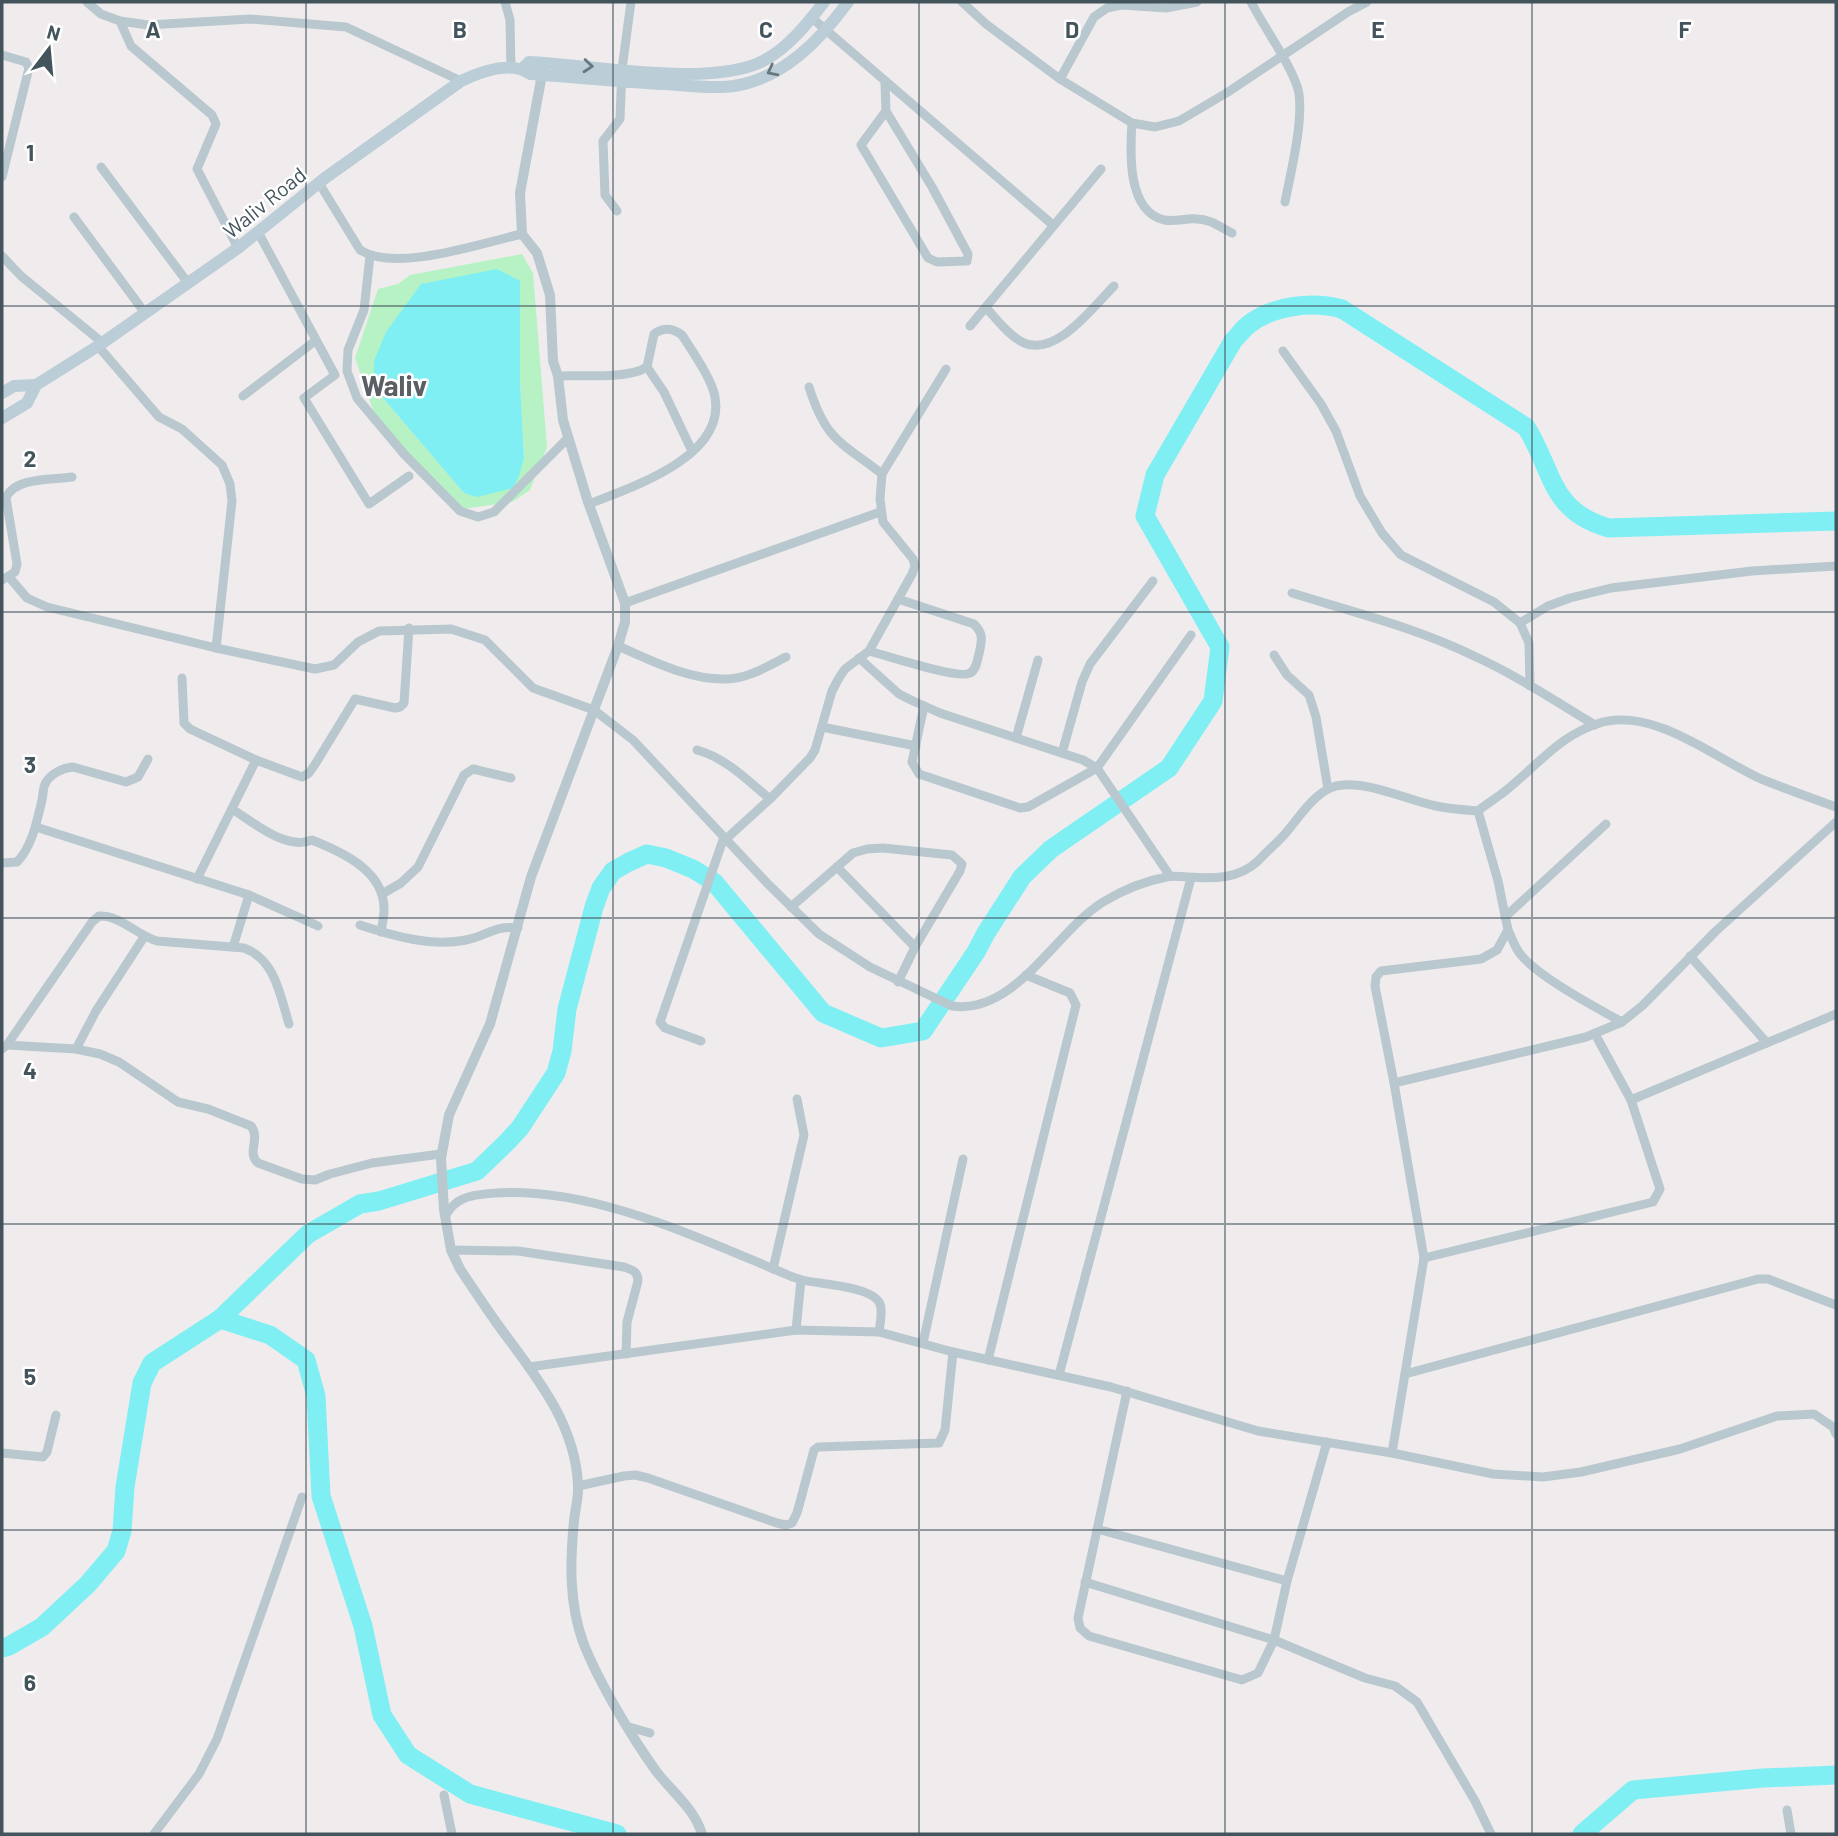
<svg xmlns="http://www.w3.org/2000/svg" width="1838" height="1836" font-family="Barlow,sans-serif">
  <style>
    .green { fill: #b6f2c3; fill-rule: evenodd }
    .water { fill: #7feff3 }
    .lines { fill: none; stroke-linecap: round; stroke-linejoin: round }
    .river { stroke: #7feff3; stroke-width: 19 }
    .minor { stroke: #b9c8ce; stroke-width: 9 }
    .tertiary { stroke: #b9c8ce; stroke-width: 10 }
    .secondary { stroke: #bbcdd6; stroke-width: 12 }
    .oneway { stroke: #677881 }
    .grid { fill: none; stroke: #43545c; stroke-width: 2; stroke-opacity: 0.55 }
    .labels { text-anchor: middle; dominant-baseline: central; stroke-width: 5; stroke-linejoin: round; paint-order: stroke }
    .street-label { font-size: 21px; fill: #43545c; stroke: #fff }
    .district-label { font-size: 28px; font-weight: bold; fill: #595f62; stroke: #fff }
    .grid-label { font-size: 23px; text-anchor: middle; font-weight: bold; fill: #43545c; stroke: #fff; stroke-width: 5; stroke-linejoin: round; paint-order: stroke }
  </style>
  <rect width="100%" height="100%" fill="#f0eced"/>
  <path class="green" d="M522,254l11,19 14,174 -17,43 -18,12 -50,7 -38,-37 -50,-59 -19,-55 23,-69 20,-5 12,-9zM374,361l146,21 4,76 -60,35 -81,-95 -9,-22z"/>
  <path class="water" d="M497,269l23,12v101l4,76 -5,18 -6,12 -36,9 -13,-4 -81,-95 -9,-22v-15l12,-29 35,-48z"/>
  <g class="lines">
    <g class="river">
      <path d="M220,1319l50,16 36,25 10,36 5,100 42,130 19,89 26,40 62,39 147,40"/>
      <path d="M2,1648l7,-2 33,-19 46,-43 28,-33 6,-20 3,-44 17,-104 10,-20 68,-44 88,-85 52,-30 19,-3 98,-30 30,-29 13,-14 36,-55 6,-22 5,-42 27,-102 7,-19 12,-17 16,-9 18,-8 19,4 27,11 21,13 109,131 58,25 42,-7 53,-79 10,-19 36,-56 29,-28 118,-81 44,-67 7,-54 -75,-131 10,-41 78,-134c5,-5 10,-12 15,-16 25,-20 65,-24 94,-16l184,118c28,44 23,84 83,101l227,-7"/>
      <path d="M1582,1834l51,-44 130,-12 73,-3"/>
    </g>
    <g class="minor">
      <path d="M87,2l14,12 19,7 28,4 102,-6 96,8 115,54"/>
      <path d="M505,2l5,18 1,49"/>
      <path d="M962,2l24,22 74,55 72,44 23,4 24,-6 49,-29 120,-80 19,-10"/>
      <path d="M1251,2c11,22 45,70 48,92 4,30 -8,77 -14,108"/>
      <path d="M812,18l241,207"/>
      <path d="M120,21l11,25 81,69 4,9 -19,45 41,79"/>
      <path d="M2,55l24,7 3,6 -27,109"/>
      <path d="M1060,79l34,-62 13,-9 14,-3 45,3 31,-6"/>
      <path d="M885,83l1,28 -25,34 67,113 9,4 30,-1 1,-7 -36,-67 -46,-76"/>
      <path d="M1132,123c-2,29 -5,88 32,97 11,2 22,-2 33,-1 13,0 23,8 35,14"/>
      <path d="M101,167l87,116"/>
      <path d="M319,183l41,67c37,23 120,-7 162,-16"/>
      <path d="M617,211l-12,-16 -2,-54 17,-22 2,-50 9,-67"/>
      <path d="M74,217l71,96"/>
      <path d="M258,232l77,143 -31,23 65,106 40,-28"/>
      <path d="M2,256l19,20 82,67"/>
      <path d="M370,256l-6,54 -16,40 -1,21 10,27 47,56 56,57 18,6 16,-5 74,-74"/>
      <path d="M986,308c10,10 22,27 36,34 33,17 71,-35 92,-56"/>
      <path d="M970,326l131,-157"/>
      <path d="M98,346l61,71 23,12 40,36 8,19 2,17 -16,147 99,21 19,-4 24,-23 21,-11 72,-2 34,11 48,48 61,22 39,30 134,143 52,51 51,33 82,39c63,9 103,-74 151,-104 20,-12 41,-21 64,-25 7,-2 14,0 21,0 25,2 51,2 70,-16 8,-9 18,-17 26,-26 16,-18 33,-49 59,-50 31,-2 64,15 93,21 14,3 28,4 42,5 8,-7 17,-12 26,-19 32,-25 57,-59 99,-70 53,-13 112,36 158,57 25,10 50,19 75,28"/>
      <path d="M1283,351l38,53 15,27 24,65 22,37 19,22 93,47 26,21 9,20 1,43"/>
      <path d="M647,367l17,25 28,59"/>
      <path d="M558,376c22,-1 72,3 89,-9l7,-33c9,-7 19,-6 28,1 10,16 30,44 33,62 11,60 -83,90 -126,107"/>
      <path d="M809,387c17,54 32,55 73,87"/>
      <path d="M243,396l72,-55"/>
      <path d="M9,577l18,21 20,9 169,41"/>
      <path d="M2,580l13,-8 2,-8 -11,-66c8,-21 46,-18 66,-21"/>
      <path d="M1292,593c61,19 125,35 182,63 42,19 81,45 121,69"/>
      <path d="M625,603l255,-91"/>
      <path d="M1520,623l28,-17 22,-8 41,-10 141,-17 84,-5"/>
      <path d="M618,646c33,14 70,34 108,33 21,0 42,-13 60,-22"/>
      <path d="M869,651c16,4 90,29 101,22 7,-4 7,-13 9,-19 3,-14 5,-20 -5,-30l-76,-25"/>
      <path d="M1274,655l13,20 22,20 7,22 12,72"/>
      <path d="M859,658l40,36 14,7 27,12 143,47 14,8 73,108"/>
      <path d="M182,678l2,45 6,6 66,31 46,17 7,-4 5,-7 41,-67 40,9 5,-1 4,-4 5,-75"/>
      <path d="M924,706l-12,56 7,12 101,34 8,-1 69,-39 94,-133"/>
      <path d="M822,727l94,19"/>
      <path d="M1016,738l22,-78"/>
      <path d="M697,750c29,8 50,30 73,49"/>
      <path d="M1062,753l20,-71 8,-18 63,-83"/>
      <path d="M232,809c21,13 54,42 80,31 30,12 73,31 72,70 0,7 -2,15 -3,22"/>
      <path d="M36,827l213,68 69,31"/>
      <path d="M726,839l44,-40 40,-41 5,-8 17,-59 7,-13 6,-9 24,-18 43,-77 3,-8 -2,-7 -30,-37 -3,-23 2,-25 64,-105"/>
      <path d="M2,863l15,-1c15,-15 20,-41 25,-62 1,-4 1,-12 3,-16 5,-10 17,-16 28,-17l53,15 12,-5 10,-18"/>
      <path d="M837,867l78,80"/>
      <path d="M197,879l59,-119"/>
      <path d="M382,894l19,-11 17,-16 46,-92 9,-6 38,9"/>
      <path d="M791,907l62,-54 14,-4 16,-1 69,7 10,9 -2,7 -45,76 -17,35"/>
      <path d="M1505,917l101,-93"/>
      <path d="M360,925c33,11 72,22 106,15 22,-4 27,-15 52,-12"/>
      <path d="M1508,930c4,8 7,18 13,25 18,22 74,52 101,67l20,-16 74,-75 120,-109"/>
      <path d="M233,947l16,-52"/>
      <path d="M1690,956l77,87"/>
      <path d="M1595,1034l36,66 205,-86"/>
      <path d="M701,1041l-36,-13 -5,-6 64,-185"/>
      <path d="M7,1045l69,4 24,5 19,8 59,40 30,7 43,17c10,13 -5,26 7,37l44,16 13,1 15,-6 42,-11 69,-9"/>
      <path d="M2,1049l5,-4 85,-123 7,-6c21,-1 38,19 58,25l87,7c31,11 36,47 45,76"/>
      <path d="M76,1049l20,-38 48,-74"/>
      <path d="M1394,1083l192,-46 36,-15"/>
      <path d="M445,1216c3,-4 6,-9 10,-12 10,-9 28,-10 41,-11 95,-6 198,43 285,79 6,3 14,6 21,8 16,4 71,6 78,24 3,8 0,19 -1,28"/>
      <path d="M451,1250l67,1 106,16c8,3 14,4 14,14l-11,41 -1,32"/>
      <path d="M1424,1258l229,-56 7,-13 -29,-89"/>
      <path d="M773,1269l31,-134 -7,-36"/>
      <path d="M796,1330l5,-50"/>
      <path d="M923,1343l40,-184"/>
      <path d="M988,1360l88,-355 -6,-12 -44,-18"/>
      <path d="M529,1367l267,-37 83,2 74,20 158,35 147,44 134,22 101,21 50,3 38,-5 99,-23 97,-33 37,-2 19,13 3,7"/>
      <path d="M1405,1374l353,-95h10l68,26"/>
      <path d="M1059,1375l132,-497"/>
      <path d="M1127,1391l-49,227 2,10 9,8 153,44 16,-7 16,-33 13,-59 40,-139"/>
      <path d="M2,1453l41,4 4,-5 9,-37"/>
      <path d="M1392,1453l32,-195 -30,-175 -19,-97 1,-9 5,-6 100,-12 16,-9 11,-20 -10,-49 -20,-70"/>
      <path d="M578,1486l46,-10 11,-1 13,3 129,45 9,2 6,-2 5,-10 17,-63 4,-3 121,-4 6,-13 8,-78"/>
      <path d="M1097,1529l190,52"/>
      <path d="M1085,1582l189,58 91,38 30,8 22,16 58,99 16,33"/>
      <path d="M629,1727l21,6"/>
      <path d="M444,1795l8,39"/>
      <path d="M1787,1810l4,24"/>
      <path d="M154,1834l45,-60 18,-35 85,-242"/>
    </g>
    <path class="tertiary" d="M543,69l-23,124 2,41 15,19 13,42 3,66 5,15 5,44 25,82 37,101v19l-7,24 -87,231 -41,147 -41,91 -8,43 3,52 7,40 9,19c12,18 24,36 36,53 36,50 79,98 82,163 1,12 -3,24 -4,36 -4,41 -5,82 9,121 15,39 48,94 73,129 16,21 38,37 46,63"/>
    <g class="secondary">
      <path d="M522,69l7,-7c62,3 180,26 234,-1 25,-13 44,-37 61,-59"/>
      <path d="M2,393l12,-7 22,-1"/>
      <path d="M2,418l25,-15 9,-18 62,-39 140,-98 87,-70 136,-97c19,-9 50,-21 69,-7 45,3 89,8 134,10 23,1 47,5 70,2 50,-8 86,-46 114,-84"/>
    </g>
  </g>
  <defs><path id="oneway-chevron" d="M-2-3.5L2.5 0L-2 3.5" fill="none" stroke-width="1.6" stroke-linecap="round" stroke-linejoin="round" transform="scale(1.75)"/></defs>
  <g class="oneway">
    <use href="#oneway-chevron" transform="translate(588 66) rotate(5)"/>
    <use href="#oneway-chevron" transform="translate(772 71) rotate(153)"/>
  </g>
  <path class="grid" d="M306,2v1832M613,2v1832M919,2v1832M1225,2v1832M1532,2v1832M2,306h1834M2,612h1834M2,918h1834M2,1224h1834M2,1530h1834"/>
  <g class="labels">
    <g class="street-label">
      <text transform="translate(264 202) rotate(-39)">Waliv Road</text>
    </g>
    <g class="district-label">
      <text x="394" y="385">Waliv</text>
    </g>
  </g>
  <g class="grid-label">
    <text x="153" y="38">A</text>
    <text x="460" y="38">B</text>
    <text x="766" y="38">C</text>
    <text x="1072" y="38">D</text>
    <text x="1378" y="38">E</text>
    <text x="1685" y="38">F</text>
    <text x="30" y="161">1</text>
    <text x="30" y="467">2</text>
    <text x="30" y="773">3</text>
    <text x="30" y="1079">4</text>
    <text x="30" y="1385">5</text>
    <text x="30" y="1691">6</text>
  </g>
  <rect width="1838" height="1836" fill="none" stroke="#43545c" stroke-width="7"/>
  <g transform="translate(49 49) rotate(16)" stroke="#ffffff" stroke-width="5" paint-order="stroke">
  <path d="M0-5L12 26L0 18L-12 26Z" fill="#43545c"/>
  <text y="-10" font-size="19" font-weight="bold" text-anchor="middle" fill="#43545c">N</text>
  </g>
</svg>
